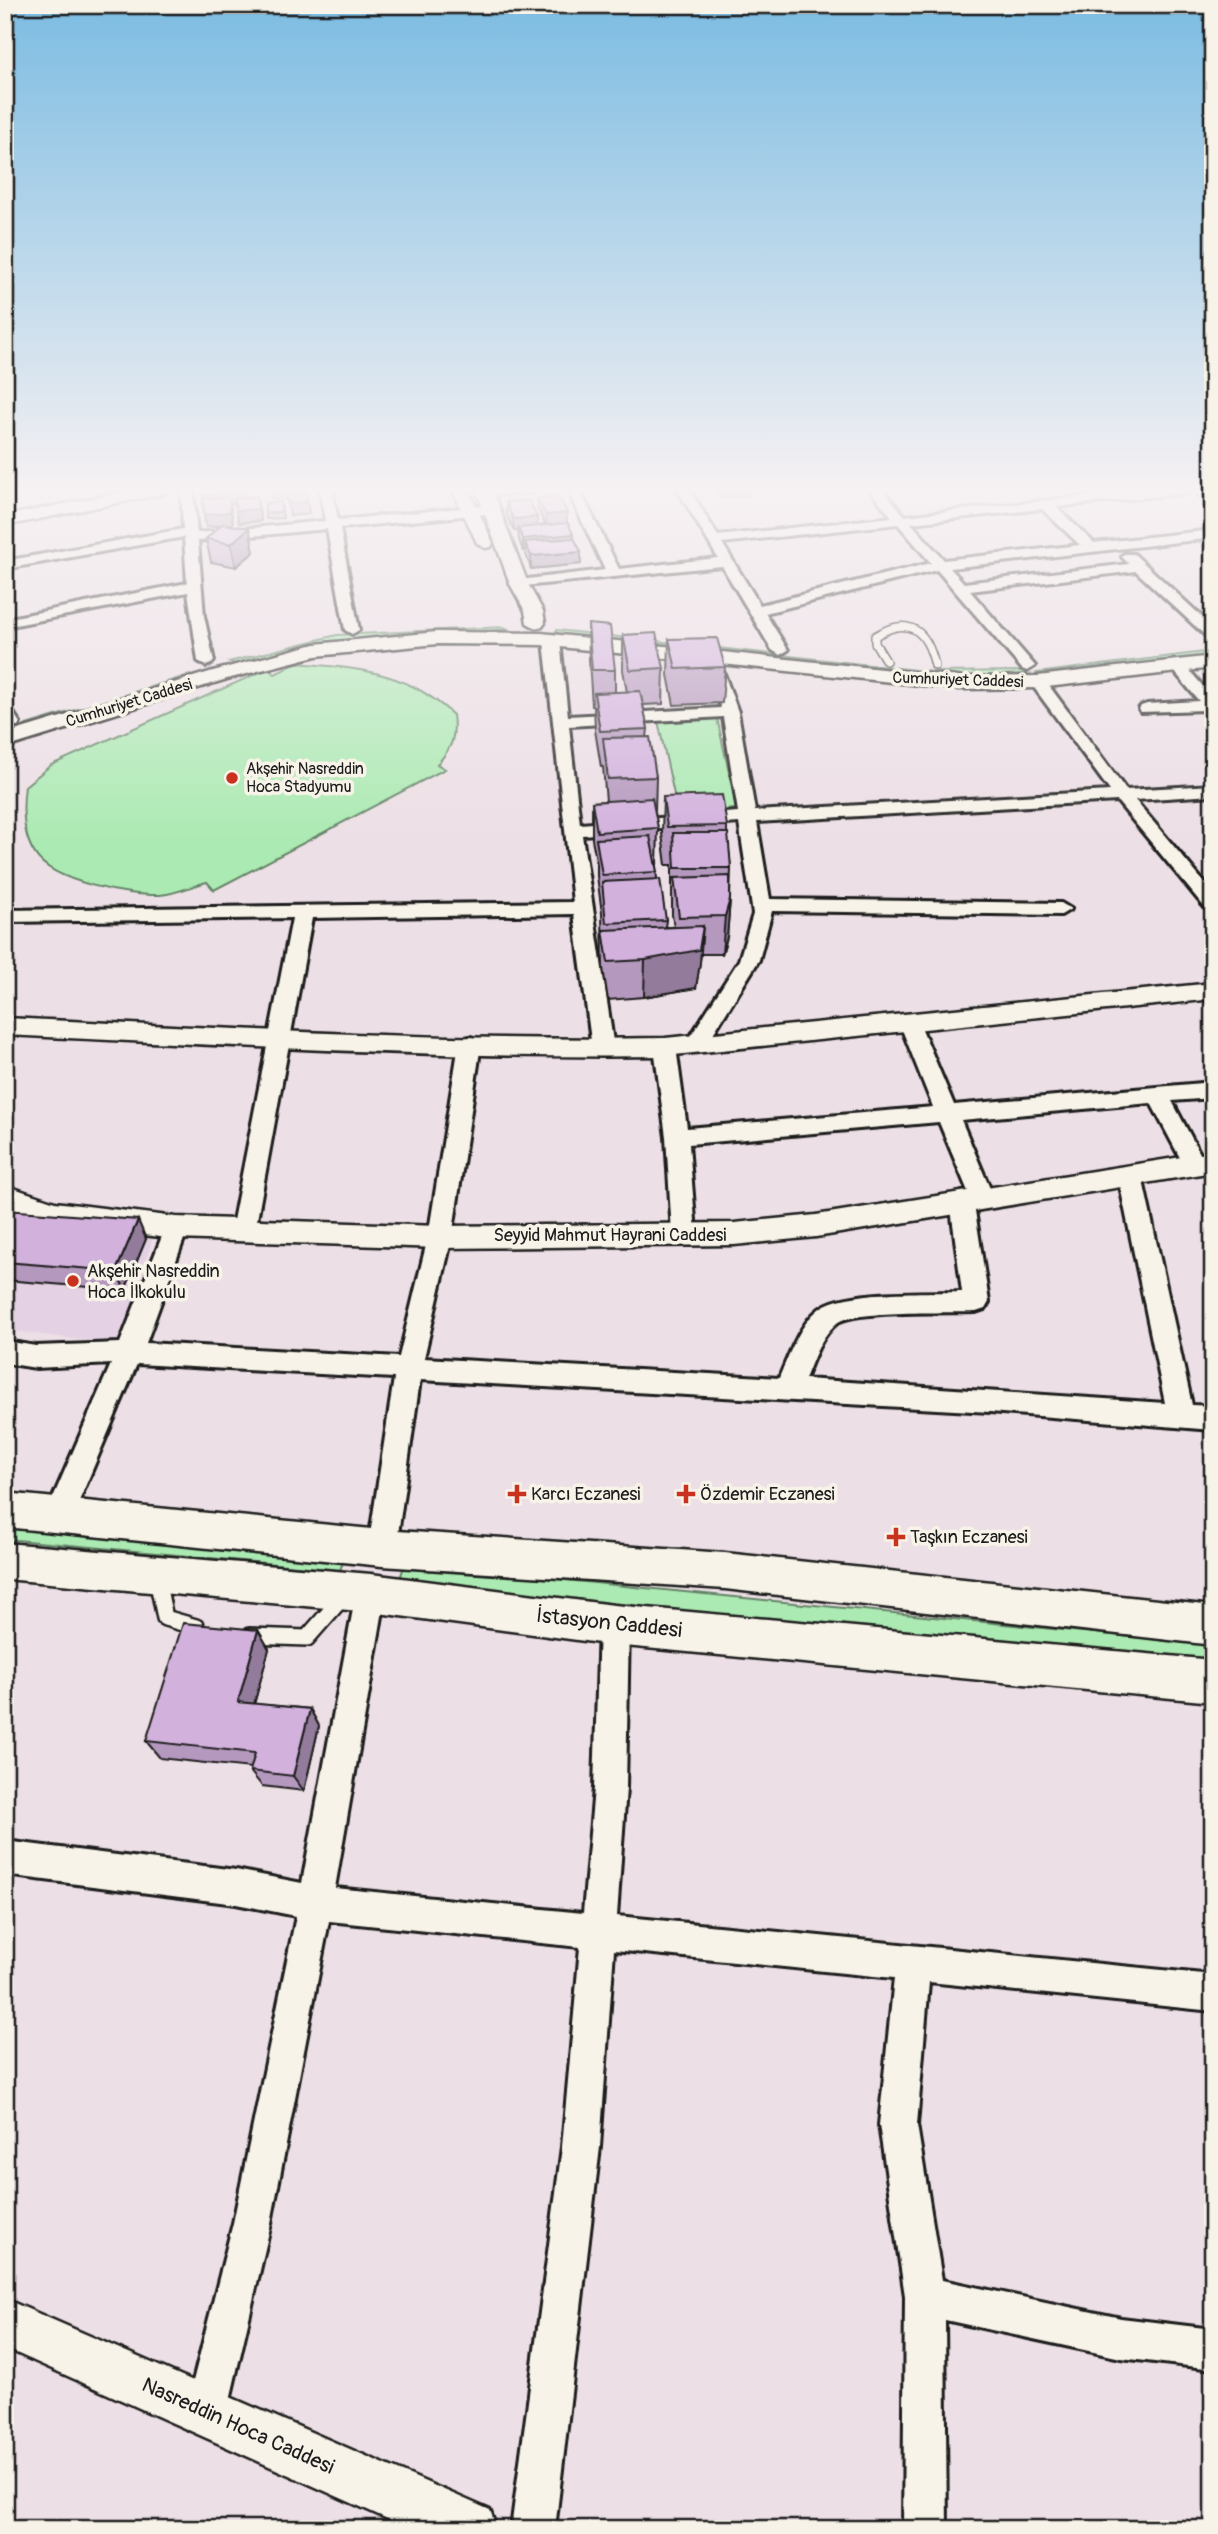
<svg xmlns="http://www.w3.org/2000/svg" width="1218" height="2534" font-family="Pangolin,sans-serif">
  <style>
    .built { fill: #e4d1e3 }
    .green { fill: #abeab2; stroke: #648367; stroke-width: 2 }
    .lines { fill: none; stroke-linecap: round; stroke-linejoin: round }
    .service-far1-casing { stroke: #1c1c1c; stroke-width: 10 }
    .service-casing { stroke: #1c1c1c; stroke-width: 20 }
    .minor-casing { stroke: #1c1c1c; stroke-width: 6 }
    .tertiary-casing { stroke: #1c1c1c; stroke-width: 5 }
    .secondary-casing { stroke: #1c1c1c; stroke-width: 5 }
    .service-far1 { stroke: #f7f3e8; stroke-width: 7 }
    .service { stroke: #f7f3e8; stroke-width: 15 }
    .minor { fill: #f7f3e8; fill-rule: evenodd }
    .tertiary { fill: #f7f3e8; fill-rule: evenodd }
    .secondary { fill: #f7f3e8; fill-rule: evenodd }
    .wall { fill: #b598be; stroke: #1c1c1c; stroke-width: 2 }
    .shaded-wall { fill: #937c9b; stroke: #1c1c1c; stroke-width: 2 }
    .building { fill: #d2b1dd; stroke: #1c1c1c; stroke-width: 2 }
    .poi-dot { fill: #c8321e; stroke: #f7f3e8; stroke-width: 2.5 }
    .labels { text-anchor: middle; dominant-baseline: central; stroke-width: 7; stroke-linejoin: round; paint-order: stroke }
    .far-street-label { font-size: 16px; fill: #1c1c1c; stroke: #f7f3e8 }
    .far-poi-label { font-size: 16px; fill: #1c1c1c; stroke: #f7f3e8; text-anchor: start }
    .street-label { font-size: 18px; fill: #1c1c1c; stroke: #f7f3e8 }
    .poi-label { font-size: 18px; fill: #1c1c1c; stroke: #f7f3e8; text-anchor: start }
    .near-street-label { font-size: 21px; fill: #1c1c1c; stroke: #f7f3e8 }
  </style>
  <rect width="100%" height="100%" fill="#ecdfe5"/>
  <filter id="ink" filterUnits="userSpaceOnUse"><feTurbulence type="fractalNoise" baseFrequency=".0143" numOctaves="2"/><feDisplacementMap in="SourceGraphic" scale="14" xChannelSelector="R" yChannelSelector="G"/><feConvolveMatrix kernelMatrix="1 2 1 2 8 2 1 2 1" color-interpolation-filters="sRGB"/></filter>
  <g filter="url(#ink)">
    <path class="built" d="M5,1215l149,17 -32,113 -117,-15z"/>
    <g class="green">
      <path d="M504,627l4,2 -178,12 -95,23 -6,-2 108,-27z"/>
      <path d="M557,630l377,42 89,-1 4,3 -73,3 -47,-4 -347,-39 -5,-2z"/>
      <path d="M1213,651v6l-172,19 -4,-3z"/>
      <path d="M297,663c61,6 109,7 156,52 3,22 -1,33 -16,49l8,5 -231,121 -7,-8c-15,4 -32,12 -47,13 -31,1 -108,-13 -125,-41 -13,-20 -13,-45 -10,-68l26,-21 216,-96 8,5z"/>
      <path d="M189,675l6,2 -171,50 2,-2z"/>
      <path d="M717,718l20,91 -59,4 -20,-92z"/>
      <path d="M5,1523l342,30 -7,17 -335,-31z"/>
      <path d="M405,1564l808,81v21l-814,-85z"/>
    </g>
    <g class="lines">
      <g class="service-far1-casing">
        <path id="service-far1" d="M886,661l-11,-18v-7c34,-21 52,-6 60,30"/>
      </g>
      <g class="service-casing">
        <g id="service">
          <path d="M157,1579l8,39 31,9"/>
          <path d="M249,1636l58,2 35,-40"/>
        </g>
      </g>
      <g class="minor-casing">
        <g id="minor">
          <path d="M5,489h9l-9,6z"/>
          <path d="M181,489h12l4,44 128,-12 -5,-32h12l6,31 155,-15 7,4 -7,4 -153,15 19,102 -7,4 -7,-4 -18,-101 -129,12 6,75 10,45 -3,3 -5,2 -8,-5 -10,-69 -183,35v-8l182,-36 -3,-46 -179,32v-8l178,-32z"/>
          <path d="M487,489h48l-6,4 -48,3v-6z"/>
          <path d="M567,489h12l40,80 99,-11 -41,-69h12l29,47 174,-19 -23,-28h13l23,27 246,-27h42l-6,4 -131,14 38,36 119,-13v8l-263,30 14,15 165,-19 -7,-7 2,-3h10l79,73v12l-5,-1 -72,-67 -166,20 65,75 -8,5 -5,-2 -85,-99 -172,43 23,37 -8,5 -8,-5 -50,-84 -208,21 -2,-3 7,-4 86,-10zM1042,509l38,36 -136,15 -33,-37zM898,524l33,39 -171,42 -38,-62z"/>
          <path d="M552,636l8,5 8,75 153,-8 -16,-48 8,-5 5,2 20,55 17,99 355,-20 -80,-109 2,-3h12l82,111 87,-5v10l-78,5 78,93v18l-7,-2 -89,-108 -360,21 13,77 291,4 10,6 -10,6 -289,-4 -13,49 -56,90 -7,2 -7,-2 -4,-5 54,-85 14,-46 -14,-91 -157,12 32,213 -4,5 -7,2 -7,-2 -4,-5 -18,-134 -262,4 -57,313 -4,7 -8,2 -8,-2 -4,-7 61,-313 -287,4v-12l568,-8 -29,-261zM723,717l15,95 -158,12 -11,-98z"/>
          <path d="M1178,661l5,2 30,35v15l-7,-3 -65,2 -2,-3 2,-3 6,-2 52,-3 -29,-35z"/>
          <path d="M5,707l6,2 9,14 -2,3 -13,-1z"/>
          <path d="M909,1015l7,2 3,5 35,83 259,-23v16l-41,3 34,64 -3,6 -8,2 -8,-2 -36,-68 -190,17 33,78 -4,6 -8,3 -8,-3 15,98 -4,7 -9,3c-25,1 -123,-2 -139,11 -17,14 -24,37 -32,56l360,24 -47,-227 4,-6 8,-3 8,3 4,6 50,229 21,1v24l-223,-18 -570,-32 -24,168 -4,9 -10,4 -10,-4 -4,-9 26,-170 -257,-14 -68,161 -10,4 -10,-4 -4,-9 66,-152 -75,4 -31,-5v-22l31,5 84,-3 48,-122 8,-2 8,2 4,7 -42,115 253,14 29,-120 31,-193 4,-5 7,-2 7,2 4,5 -29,193 -28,121 355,20c10,-23 20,-53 40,-69 24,-20 111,-16 143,-17l-12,-91 4,-6 8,-3 7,2 -30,-72 -250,22 7,89 -4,7 -8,2 -8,-2 -4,-7 -6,-96 -12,-90 4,-5 7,-2 7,2 4,5 11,81 246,-21 -34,-85 3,-5z"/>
          <path d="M371,1579l10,4 5,10 -51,295 248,25 11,-125 5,-163 4,-10 11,-4 11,4 4,10 -3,163 -9,128 596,59v36l-284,-29 -12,143 25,155 179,38 92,11v40l-92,-11 -176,-38 2,209h-44l2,-233 -26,-171 15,-147 -280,-28 -14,197 -45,382h-44l51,-382 18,-200 -251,-26 -58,302 -44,190 -6,15 -15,6 -15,-6 -6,-15 48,-190 63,-307 -60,-12 -231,-29v-34l231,29 66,13 54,-290 5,-10z"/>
        </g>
      </g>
      <g class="tertiary-casing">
        <g id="tertiary">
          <path d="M139,489h31l-8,5 -157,32v-10z"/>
          <path d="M452,489h16l25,54 -2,4 -6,1 -8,-5z"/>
          <path d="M476,489h16l36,95 15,27 2,12 -3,4 -6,1 -9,-5 -2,-12 -15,-27z"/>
          <path d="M1213,983v16l-548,57c-220,3 -440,-11 -660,-21v-17c220,10 440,24 660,20z"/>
          <path d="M1213,1152v20l-397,65 -82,8 -294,3 -264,-9 -122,-15 -49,-17v-22l50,17 121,15 264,9 294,-3 82,-8z"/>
          <path d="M5,2299l485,211 7,19h-87l-405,-181z"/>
        </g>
      </g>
      <g class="secondary-casing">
        <g id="secondary">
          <path d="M1192,489h20l1,15 -6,-1z"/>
          <path d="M437,632l104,1 417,44 80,-1 175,-20v12l-175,20 -80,1 -417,-44 -104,-1 -121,12 -89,23 -222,69v-14l208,-63 102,-27z"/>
          <path d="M5,1493l377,37 343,23 488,53v39l-488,-56 -343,-23 -377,-39z"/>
          <path d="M5,1543l366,31 243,31 599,55v42l-599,-57 -243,-33 -366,-33z"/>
        </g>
      </g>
      <use href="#service-far1" class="service-far1"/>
      <use href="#service" class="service"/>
      <use href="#minor" class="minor"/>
      <use href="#tertiary" class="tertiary"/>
      <use href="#secondary" class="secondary"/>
    </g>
    <g class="wall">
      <path d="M243,489l2,8 12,-1 4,25 -22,2 -3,-19h-6l3,20 -7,1 23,3 5,24 -18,15 -25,-5 -5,-23 15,-14 -15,2 -2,-12z"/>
      <path d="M271,489h36v8l2,17 -19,2 -3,-18 -14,1z"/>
      <path d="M714,489h35v2h-2v4l-27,3z"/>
      <path d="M537,498l30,15v10l14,29v12l-50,5 -5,-15v-4l-3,1 -4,-11 -1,-9h-4l-8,-17v-12l32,24 7,-1 -7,-16z"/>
      <path d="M281,502l2,16 -17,1 -1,-6z"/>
      <path d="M588,624l27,46v22h12l-4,-22v-35l41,33 -1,36 -20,1 5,24 -1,8 9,40 -1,36 3,15 -1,38h-1l1,13 9,41 -1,7h9l-2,-12v-50h-6l-4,-31 1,-37 64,29v7l4,35 -1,31 -3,38 -5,17h-21l-5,34 -52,9 -36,3 -5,-32 -1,-55 -5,-37v-12l-5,-25v-37l14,-1 -3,-34h-2l-6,-37 -1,-24h-2l-3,-46z"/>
      <path d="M669,639l56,28 -3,36 -48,2 -6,-30z"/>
      <path d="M5,1210l141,29 -21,51 -120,-10z"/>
      <path d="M258,1630l11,19 -15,55 56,5 9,17 -15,65 -42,-5 -12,-15 1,-3 -91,-10 -14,-17z"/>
    </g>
    <g class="shaded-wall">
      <path d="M721,489h28v2h-2v4l-27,3z"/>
      <path d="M243,491l3,11 -16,2 3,20 -27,3 -2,-12 2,-8 -3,-12z"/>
      <path d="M257,496l4,25 -22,2 -3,-12z"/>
      <path d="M567,513v12l-21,2v-12z"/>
      <path d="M537,517l1,12 -20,-1v3h-4l-1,-12z"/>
      <path d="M249,528l5,24 -18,15 -5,-23z"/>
      <path d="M573,534l1,12 -49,-4 1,8 -3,1v-12z"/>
      <path d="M581,552v12l-50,5v-13z"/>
      <path d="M730,899l-3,38 -5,17 3,-38z"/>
      <path d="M703,926l-3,37 -4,25 -52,9 1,-37z"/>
      <path d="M138,1220l8,19 -21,51 -9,-19z"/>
      <path d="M258,1630l11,19 -19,70 -12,-17z"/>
      <path d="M310,1709l9,17 -15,65 -11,-15z"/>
    </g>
    <g class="building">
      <path d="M202,489h41v2l-40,4z"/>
      <path d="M306,492l1,10 -19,2 -2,-10z"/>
      <path d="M257,496l1,13 -22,2 -1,-13z"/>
      <path d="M558,496l9,17 -21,2 -9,-17z"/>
      <path d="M229,497l1,15 -26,3 -1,-16z"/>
      <path d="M529,500l8,17 -24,2 -7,-17z"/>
      <path d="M281,502v10l-16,1v-10z"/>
      <path d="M568,523l5,11 -50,5 -5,-11z"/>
      <path d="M222,524l27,4 -18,16 -25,-5z"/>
      <path d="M574,538l7,14 -50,4 -6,-14z"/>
      <path d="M588,624l22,2 5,44h-23z"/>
      <path d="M656,633l8,35 -34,2 -7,-35z"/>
      <path d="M717,638l8,29 -49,2 -7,-30z"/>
      <path d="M640,691l8,38 -48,2 -6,-38z"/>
      <path d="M650,737l6,40 -48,2 -5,-41z"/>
      <path d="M722,795l5,31 -60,1 -4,-30z"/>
      <path d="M652,798l6,30 -61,4 -5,-30z"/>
      <path d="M673,833h55l3,35h-56z"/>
      <path d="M650,836l7,36 -55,3 -6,-36z"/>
      <path d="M730,876v23l-5,17 -46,1 -5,-39z"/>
      <path d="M660,879l6,41 -60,3 -4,-41z"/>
      <path d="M703,926l-4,24 -54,10 -37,2 -5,-32z"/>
      <path d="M5,1210l133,10 -22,51 -111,-9z"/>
      <path d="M183,1623l75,7 -20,72 72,7 -17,67 -43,-5 5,-18 -109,-12z"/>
    </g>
  </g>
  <linearGradient id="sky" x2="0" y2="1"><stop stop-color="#7cbce2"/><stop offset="0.58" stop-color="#f6f1f3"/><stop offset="1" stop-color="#f6f1f3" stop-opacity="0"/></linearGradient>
  <rect width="1218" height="844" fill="url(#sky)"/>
  <g class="poi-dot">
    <circle cx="232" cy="778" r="7"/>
    <circle cx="73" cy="1281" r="7"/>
    <path d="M513.5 1483.5h7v7h7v7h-7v7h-7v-7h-7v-7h7z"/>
    <path d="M682.5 1483.5h7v7h7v7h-7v7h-7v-7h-7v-7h7z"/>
    <path d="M892.5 1526.5h7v7h7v7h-7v7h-7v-7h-7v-7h7z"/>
  </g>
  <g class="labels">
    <g class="far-street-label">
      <text transform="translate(958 680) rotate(2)">Cumhuriyet Caddesi</text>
      <text transform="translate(129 703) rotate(-17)">Cumhuriyet Caddesi</text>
    </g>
    <g class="far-poi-label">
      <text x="246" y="769">Akşehir Nasreddin<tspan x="246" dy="18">Hoca Stadyumu</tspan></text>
    </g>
    <g class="street-label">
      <text x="610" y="1235">Seyyid Mahmut Hayrani Caddesi</text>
    </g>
    <g class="poi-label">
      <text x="87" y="1271">Akşehir Nasreddin<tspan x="87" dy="21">Hoca İlkokulu</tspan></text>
      <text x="531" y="1494">Karcı Eczanesi</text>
      <text x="700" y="1494">Özdemir Eczanesi</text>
      <text x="910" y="1537">Taşkın Eczanesi</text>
    </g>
    <g class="near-street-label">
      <text transform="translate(609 1623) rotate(6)">İstasyon Caddesi</text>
      <text transform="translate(238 2426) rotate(24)">Nasreddin Hoca Caddesi</text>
    </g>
  </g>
  <rect width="1218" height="2534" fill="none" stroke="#f7f3e8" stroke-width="28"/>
  <rect x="14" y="14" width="1190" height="2506" fill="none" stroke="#1c1c1c" stroke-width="2.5" filter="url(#ink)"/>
</svg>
